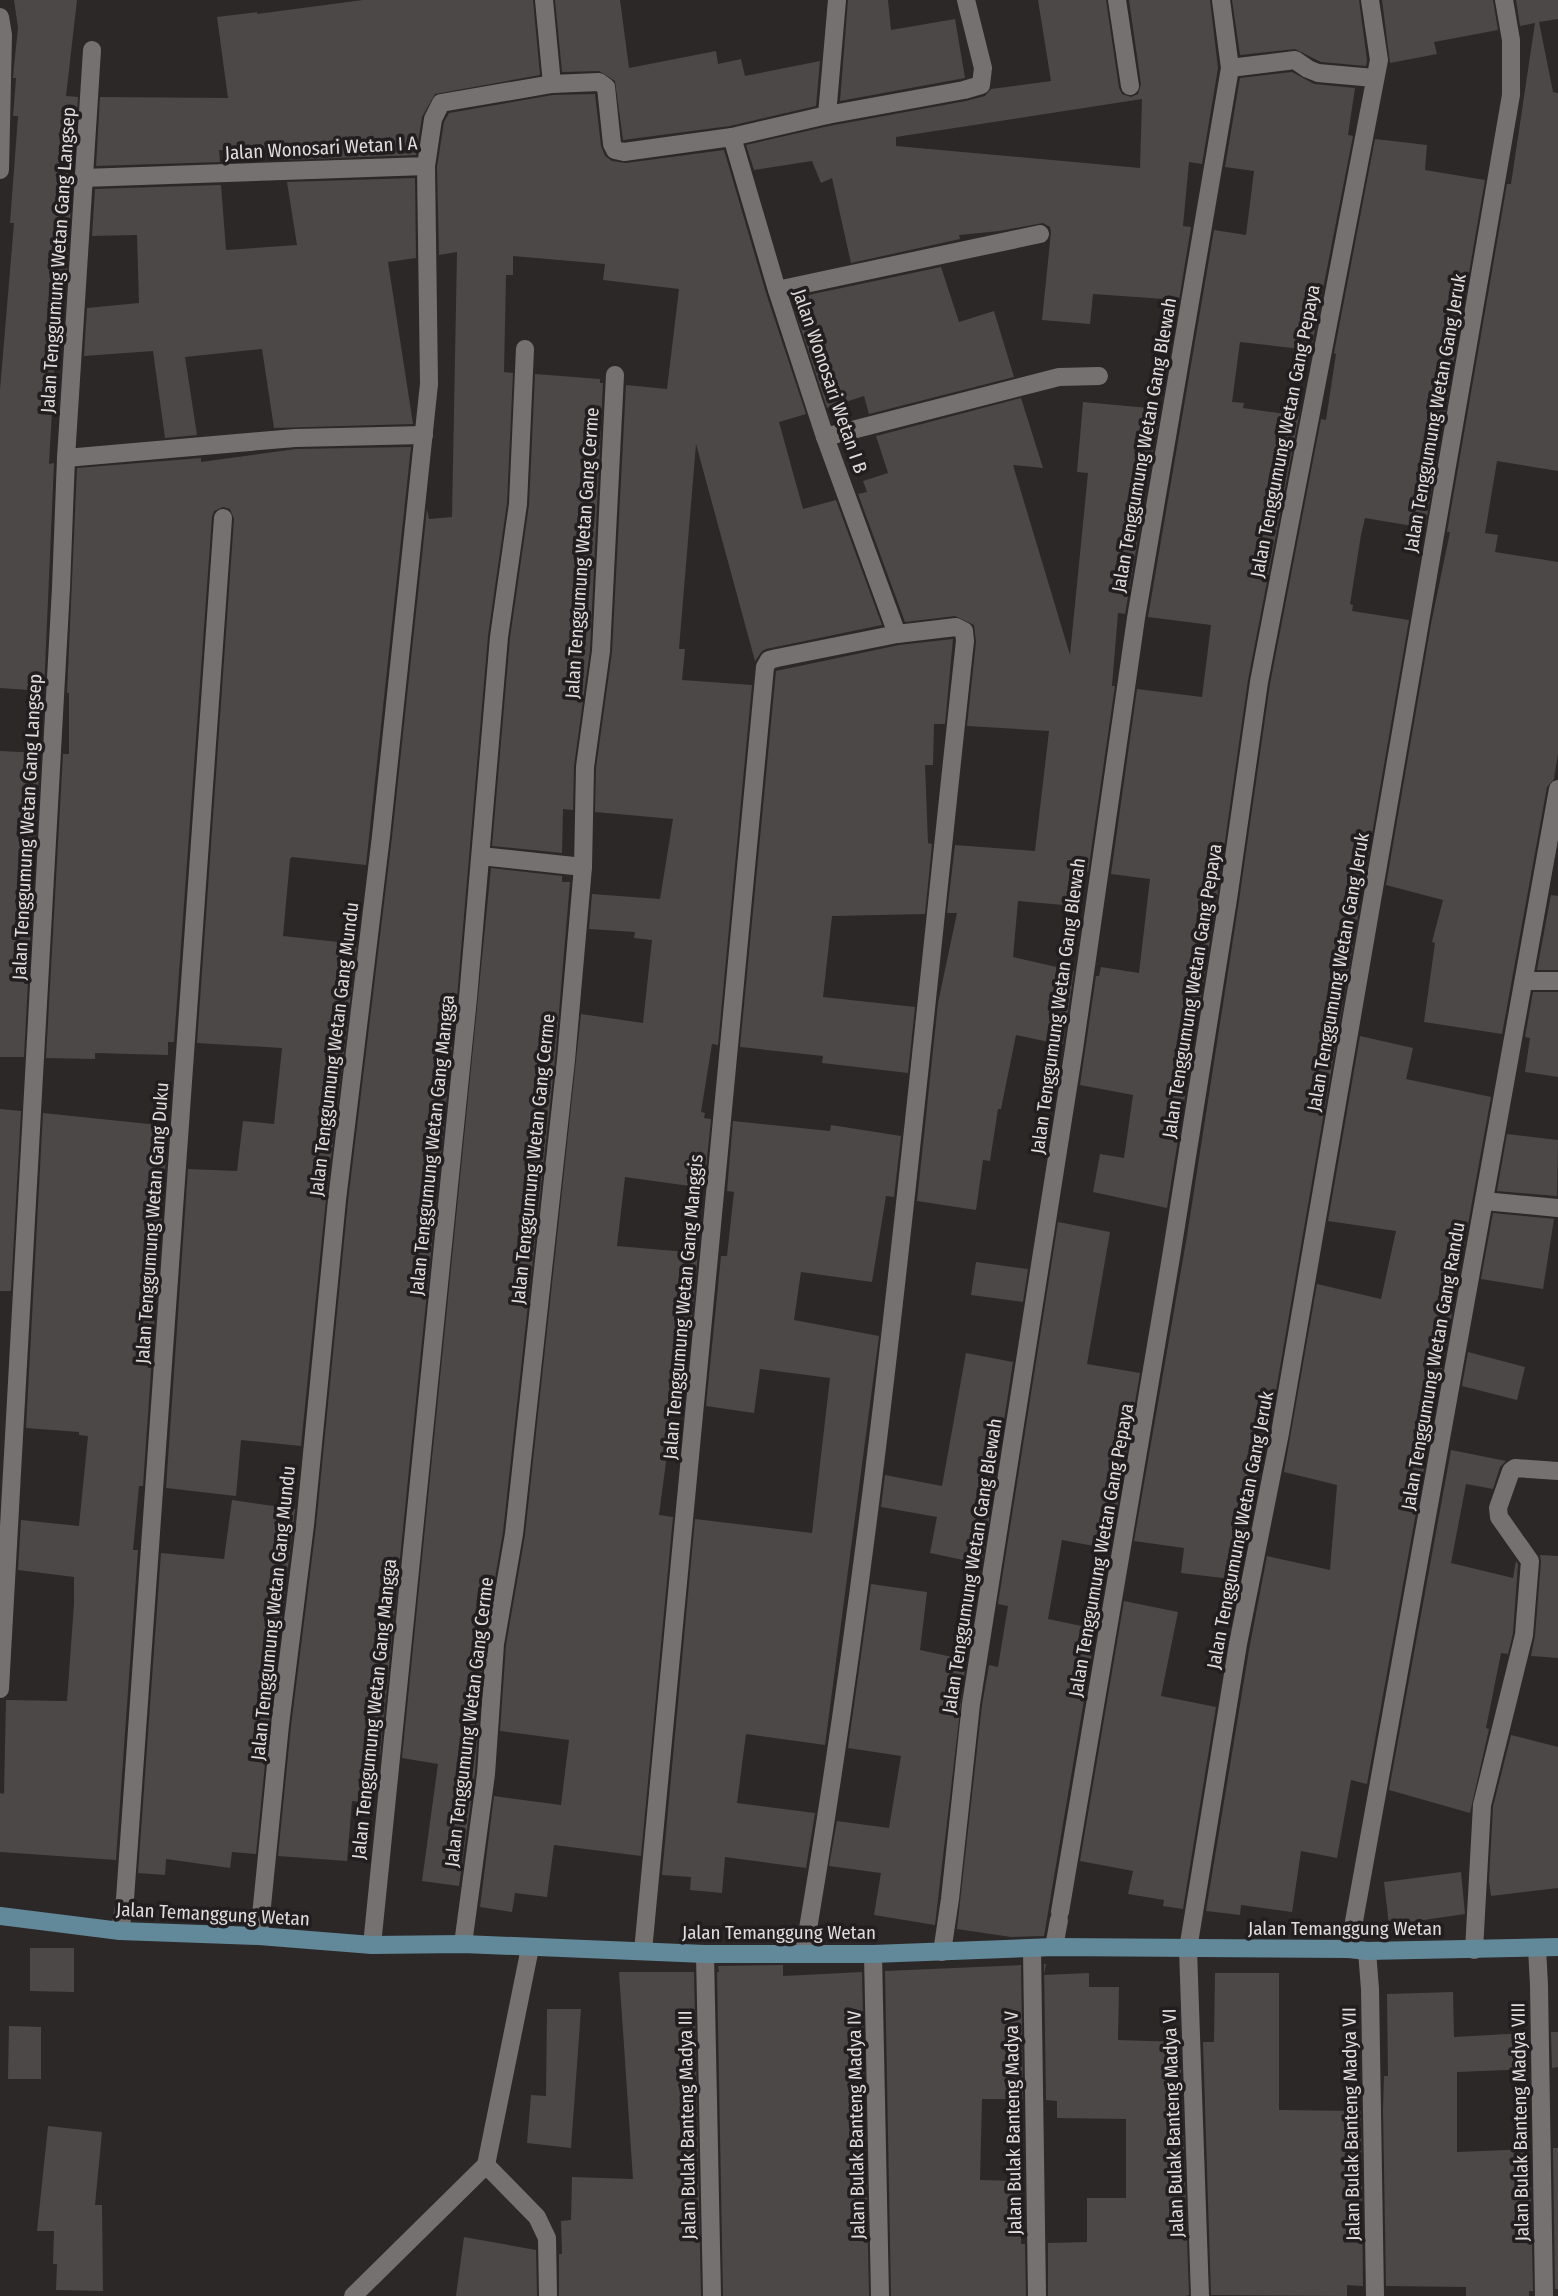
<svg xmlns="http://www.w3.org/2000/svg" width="1558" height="2296" font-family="'Fira Sans Condensed',sans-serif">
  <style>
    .building { fill: #4c4848; fill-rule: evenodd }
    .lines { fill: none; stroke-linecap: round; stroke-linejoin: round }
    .street { stroke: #757171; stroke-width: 18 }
    .secondary { stroke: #62899a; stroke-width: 18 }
    .labels { text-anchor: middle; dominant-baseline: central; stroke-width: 7; stroke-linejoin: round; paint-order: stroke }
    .street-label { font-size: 19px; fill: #dfdcdd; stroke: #221e1f }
  </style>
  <rect width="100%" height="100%" fill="#2c2828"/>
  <g class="building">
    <path d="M14,0h63l-11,96 12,1 -17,261h-6l-6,106 5,-1 -10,228 -44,-3v-298l14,-167h-4l8,-107h-5l3,-38h-3l1,-12 4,-38z"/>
    <path d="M363,0h170l7,75 -105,19 -13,23 -6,38 -132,5 -2,-9 -63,-1 1,12 -124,4 4,-69 128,1 -11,-81 40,-5v2z"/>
    <path d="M555,0h65l9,68 87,-17 2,13 23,-5 4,17 75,-15 -4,45 -86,20 -107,14 -8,-59 -16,-10 -37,1z"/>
    <path d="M848,0h40l3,30 64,-11 10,59 -125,23z"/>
    <path d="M1038,0h68l13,88 3,6 9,3 7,-3 3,-10 -12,-84h81l8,68 -16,96 -13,-2 -6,64 8,1 -12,73 -86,-6 -3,30 -48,-4 9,-88 -1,-5 -7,-4 -44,8 -40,4 1,4 -109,24 -19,-85 -11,5 -9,-22 -58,9 -8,-25 83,-19 137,-25 19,-5 6,-7 60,-8zM1142,99l-2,69 -244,-22v-9z"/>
    <path d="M1232,0h127l8,60 -1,6 -45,-4 -26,-13 -55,6z"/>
    <path d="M1382,0h111l5,30 -64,12 3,12 -47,9z"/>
    <path d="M1516,0h42v19l-19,3 14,70 5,1v378l-61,-10 -12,72 13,2 -3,17 63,10v191l-4,26 -7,8 -45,247 -78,-12 11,-79 -3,-1 11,-42 -57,-15 45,-261 19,-92h-3l60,-348h4l24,-161 -15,3z"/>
    <path d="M1292,72l22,12 41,4 -7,47 5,1 -42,214 -71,-8 -8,60 12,1 -1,5 56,8 -51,264 -31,217 -50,311 -74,-16 7,-38 24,4 9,-63 -53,-10 16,-109h3l2,-9 38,6 11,-94 -39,-5 26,-185 65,8 9,-72 -63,-8 66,-387 32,5 8,-64 -29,-4 15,-89z"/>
    <path d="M595,94l6,52 4,10 7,5 14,2 98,-13 42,143 40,121 -27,8 24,87 33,-9 46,125 -116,24 -4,2 -7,10 -59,-217 -17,205h6l-3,31 70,5 -34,360 -6,-1 -11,68 4,1 -1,5 7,1 -7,69 -79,-11 -8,69 81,7 -14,149 -10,-1 -15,114 14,2 -32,339 -87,-11 -7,52 -32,-4 -3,19 -32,-5 14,-111 67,9 8,-65 -69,-9 6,-86 19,-110 56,-521 62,9 9,-83 -18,-2 1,-6 -46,-3 3,-35 68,5 13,-80 -78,-7 1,-44 16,-116 14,-267 41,4 12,-100 -76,-9 2,-16 -92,-8v19h-7l-2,97 9,1 -6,130 -19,133 -31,361 -77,758 -15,-3 -4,50 -9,-1 -5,60 -69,-5 13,-130 25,-200 32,-325 44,-364 35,-328 2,10 23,-2 5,-265 -18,3 -2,-88 7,-45 5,-9 104,-18z"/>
    <path d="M1375,139l52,6 -2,25 60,10 -60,348 -60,-10 -4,17 -11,69 3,1 -1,6 57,9 -140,811 -7,36 -3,-1 -5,25 -15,89 -58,-7 3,-25 -50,-7 53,-305 52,-335 31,-217 51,-265 5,1 10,-66 -2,-1z"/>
    <path d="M415,178l1,80 -28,4 25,162 -139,4 -12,-79 -77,8 12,78 -32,3 -12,-87 -69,5 3,-48 52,-5 -2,-68 -45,1 3,-47 126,-4 5,65 71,-5 -10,-63z"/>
    <path d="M941,267l18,55 35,-11 20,66 -145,37 -5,-18 -37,12 -35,-107 21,-7z"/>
    <path d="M535,374l65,5v4h3l-13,267 -16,116 -1,44 -10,-1 -1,44 -70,-7 18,-208 19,-133z"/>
    <path d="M1021,398l22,70 -30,-3 57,190 18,-182 -11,-1 6,-70 77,7 -35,205 -7,-1 -6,73h3l-27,186 -6,-1 -1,6 -4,-1 -2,30 -57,-5 -5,56 61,14 -11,74 -47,-10 -15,74h-3l-8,52 -7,-1 -7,50 -59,-9 21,-198 19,-90h-10l8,-68 80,6 14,-120 -82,-5 9,-84 -2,-17 -19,-9 -50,6 -47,-128 9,-2 -4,-11 25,-8 -12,-37z"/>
    <path d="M411,447l-45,418 -74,-8 -2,2 -7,77 74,8 -31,255 -25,247 -60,-6 -5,56 -70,-8 22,-319 49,2 6,-50 31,3 8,-76 -85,-5 37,-524 -4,-10 -7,-2 -9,4 -2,6 -38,525h-6v13l-73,-2v6l-49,-1 17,-304h6v-61h-2l10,-225 124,-10v4l95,-13z"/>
    <path d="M953,639l-8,85h-11l-1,41h-8l3,78 4,1 -7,70 -93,2 -9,81 92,10 -7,66 -86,-10 1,-7 -83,-9 36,-376 123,-26z"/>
    <path d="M0,751l40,2 -16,304h-24z"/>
    <path d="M491,868l71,8v6h8l-15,177 -52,473 -19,110 -9,131 -16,113 -37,-5 16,-117 -36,-6z"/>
    <path d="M1551,895l7,1v74h-21z"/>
    <path d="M1533,992h25v85l-33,-5 5,-34 -5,-1z"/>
    <path d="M1360,1036l53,12 -7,31 85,18 -124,687 -16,-4 -14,78 -36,-7 -9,61 -51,-7 -1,10 -34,-4 43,-261 18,-94 63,14 7,-85 -53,-13 33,-188 64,15 15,-68 -68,-10z"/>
    <path d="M0,1109l21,2 -10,180h-11z"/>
    <path d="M43,1113l125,13 -25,360h-4l-6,64h5l-22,310 -116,-8v-59l4,1 2,-94 61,1 7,-97v-27l-56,-7 3,-50 58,6 9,-90 -9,-1v-3l-53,-4z"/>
    <path d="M733,1121l97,10 1,-6 70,11 -7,61 -8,-1 -14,86 -71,-10 -7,48 85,16 -54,409 -79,-11 -9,69 78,10 -9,55 -81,-11 -3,36 -32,-3 1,-13 -29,-2 33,-356 117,14 18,-155 -70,-9 -6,44 -48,-7 15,-150h6l7,-64 -7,-1z"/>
    <path d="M1507,1134l51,6 -1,56 -60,-5z"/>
    <path d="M1493,1213l61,6 -11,70 -62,-10z"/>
    <path d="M1058,1222l52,10 -23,132 53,9 -30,176 -48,-9 -14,79 48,10 -52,307 -33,1 -54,-8 25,-224 7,-40 9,2 10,-61 -10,-2z"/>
    <path d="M976,1262l52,7 -5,33 -52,-7z"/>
    <path d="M1468,1352l57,15 -8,33 -55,-14z"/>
    <path d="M966,1353l47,9 -31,202 -52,-11 7,-36 -56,-10 4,-32 57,11z"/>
    <path d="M1451,1450l55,11 -6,6 -7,22 -27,-5 -15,79 62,15 3,-17 2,3 -5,69 -5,21 -7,-1 -15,75 3,1 -19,84 -81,-23z"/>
    <path d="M232,1500l63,9 -26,215 -13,130 -24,-2 -2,16 -64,-9 -1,16 -27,-2 23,-320 63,6z"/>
    <path d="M1540,1555l18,1v102l-27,-2 4,-20 6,-74z"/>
    <path d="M871,1584l56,8 -7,58 46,10 -31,265 -61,-10 7,-42 -52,-7 8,-45 52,7 12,-72 -53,-8z"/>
    <path d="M1124,1601l54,11 -17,84 55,11 -33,202 -20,-3 1,-6 -36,-6 5,-23 -53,-10z"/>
    <path d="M1511,1735l47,12v141l-67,8 -2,-15 4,-74z"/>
    <path d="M1461,1872l4,42 -76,11 -5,-43z"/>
    <path d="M30,1948h44v44l-44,-1z"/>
    <path d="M1044,1964h2l-2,11 45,-2v14h30l-1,53 62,2 9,253 -3,1h-138v-53l39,-1v-44h39v-79l-69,-1v-17l-11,-1z"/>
    <path d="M783,1965v11l79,-4 7,324h-146l-6,-324h2l-1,-6z"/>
    <path d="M1021,1965l2,134h-41l-2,81 42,1 -1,63h4l1,52h-135l-6,-325z"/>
    <path d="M619,1972h75l7,324h-142v-42h3l-1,-33 10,-1 1,-43 61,2z"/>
    <path d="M1215,1973h64v137l82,1 2,175 -16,-1v11l-136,-1 -8,-253h11z"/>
    <path d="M1453,1992l1,45 74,-4 1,36 -72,3v80l73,-3 3,142h-4v5h-63v-9l-80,-1 -3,-176 1,-34h4l-1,-82z"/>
    <path d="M547,2009h34l-10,139 -44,-5 4,-48 15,1z"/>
    <path d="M9,2026l32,1v52h-33z"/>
    <path d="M1551,2032h7v35l-6,1z"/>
    <path d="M48,2126l54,6 -7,73h7l1,86 -47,-1 1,-26h-4l1,-33h-17z"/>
    <path d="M1553,2148h5v141h-3z"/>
    <path d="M464,2237l72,13 1,46h-81z"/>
  </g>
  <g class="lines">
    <g class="street">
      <path d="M544,0l8,84"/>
      <path d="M1117,0l13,86"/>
      <path d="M0,17l3,18 -3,135"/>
      <path d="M1230,68l65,-8 13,9 10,4 56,5"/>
      <path d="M827,115l10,-115"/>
      <path d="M732,137l95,-22 137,-25 17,-5 2,-17 -17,-68"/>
      <path d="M83,178l343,-12 7,-47 8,-16 111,-19 47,-2 7,5 6,57 3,6 9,2 108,-15 45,153 48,147 72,197"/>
      <path d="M777,290l263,-56"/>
      <path d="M825,437l234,-60 40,-1"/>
      <path d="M66,458l229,-20 129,-3"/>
      <path d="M481,856l102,11"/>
      <path d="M1524,981h34"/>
      <path d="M1484,1201l74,7"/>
      <path d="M0,1689l61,-1101 5,-130 26,-408"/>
      <path d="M1060,1912l111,-655 57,-358 31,-217 120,-622 -9,-60"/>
      <path d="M120,1931l5,-32 98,-1381"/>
      <path d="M259,1936l21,-211 25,-200 32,-325 44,-364 48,-452 -3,-218"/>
      <path d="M463,1944l23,-170 9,-130 19,-110 52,-474 17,-193 2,-100 16,-116 14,-276"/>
      <path d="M372,1945l96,-947 31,-361 19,-133 7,-155"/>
      <path d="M1054,1947l5,-27"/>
      <path d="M1537,1948l2,37 5,311"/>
      <path d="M1032,1949l5,347"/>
      <path d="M1349,1949l209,-1160"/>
      <path d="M1474,1950l8,-145 42,-170 6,-74 -31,-44 -1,-9 13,-37 4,-3 43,3"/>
      <path d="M643,1951l122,-1284 4,-7 8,-2 120,-24 59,-7 8,4 1,10c-48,437 -86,877 -161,1311"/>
      <path d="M1367,1951l3,38 5,307"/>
      <path d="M942,1952l8,-53 21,-195 103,-655 62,-431 94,-550 -9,-68"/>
      <path d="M705,1954l7,342"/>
      <path d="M873,1954l7,342"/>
      <path d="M486,2165l51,52 10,21 1,58"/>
      <path d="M353,2296l133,-131 44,-217"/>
      <path d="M1200,2296l-12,-347 50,-305 42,-211 231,-1338v-55l-7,-40"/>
    </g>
    <path class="secondary" d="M0,1916l120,15 139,5 113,9 91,-1 242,10h168l181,-7 295,2 18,2 191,-4"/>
  </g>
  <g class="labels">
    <g class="street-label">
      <text transform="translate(321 148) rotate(-3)">Jalan Wonosari Wetan I A</text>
      <text transform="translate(58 260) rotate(-86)">Jalan Tenggumung Wetan Gang Langsep</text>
      <text transform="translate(830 381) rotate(71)">Jalan Wonosari Wetan I B</text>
      <text transform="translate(1435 413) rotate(-80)">Jalan Tenggumung Wetan Gang Jeruk</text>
      <text transform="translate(1285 431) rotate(-79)">Jalan Tenggumung Wetan Gang Pepaya</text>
      <text transform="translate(1144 445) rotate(-80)">Jalan Tenggumung Wetan Gang Blewah</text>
      <text transform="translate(582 553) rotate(-86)">Jalan Tenggumung Wetan Gang Cerme</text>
      <text transform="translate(27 827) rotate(-87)">Jalan Tenggumung Wetan Gang Langsep</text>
      <text transform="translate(1338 972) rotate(-80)">Jalan Tenggumung Wetan Gang Jeruk</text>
      <text transform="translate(1192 991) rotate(-81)">Jalan Tenggumung Wetan Gang Pepaya</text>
      <text transform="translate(1058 1006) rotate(-82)">Jalan Tenggumung Wetan Gang Blewah</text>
      <text transform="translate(334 1049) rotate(-83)">Jalan Tenggumung Wetan Gang Mundu</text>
      <text transform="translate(432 1145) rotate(-84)">Jalan Tenggumung Wetan Gang Mangga</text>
      <text transform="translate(533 1159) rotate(-84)">Jalan Tenggumung Wetan Gang Cerme</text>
      <text transform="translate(152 1223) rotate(-86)">Jalan Tenggumung Wetan Gang Duku</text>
      <text transform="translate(683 1307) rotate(-85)">Jalan Tenggumung Wetan Gang Manggis</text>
      <text transform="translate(1433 1366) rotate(-80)">Jalan Tenggumung Wetan Gang Randu</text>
      <text transform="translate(1240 1530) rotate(-79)">Jalan Tenggumung Wetan Gang Jeruk</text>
      <text transform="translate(1101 1550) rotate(-80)">Jalan Tenggumung Wetan Gang Pepaya</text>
      <text transform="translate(972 1566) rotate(-81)">Jalan Tenggumung Wetan Gang Blewah</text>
      <text transform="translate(273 1613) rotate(-84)">Jalan Tenggumung Wetan Gang Mundu</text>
      <text transform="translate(374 1709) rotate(-84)">Jalan Tenggumung Wetan Gang Mangga</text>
      <text transform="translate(469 1722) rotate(-83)">Jalan Tenggumung Wetan Gang Cerme</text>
      <text transform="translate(213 1914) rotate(3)">Jalan Temanggung Wetan</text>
      <text x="1345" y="1928">Jalan Temanggung Wetan</text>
      <text x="779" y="1932">Jalan Temanggung Wetan</text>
      <text transform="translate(1520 2122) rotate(-91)">Jalan Bulak Banteng Madya VIII</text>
      <text transform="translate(1013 2123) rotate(-91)">Jalan Bulak Banteng Madya V</text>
      <text transform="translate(1173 2123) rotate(-92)">Jalan Bulak Banteng Madya VI</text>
      <text transform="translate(1351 2124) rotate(-91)">Jalan Bulak Banteng Madya VII</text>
      <text transform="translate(687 2125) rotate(-91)">Jalan Bulak Banteng Madya III</text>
      <text transform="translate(856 2125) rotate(-91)">Jalan Bulak Banteng Madya IV</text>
    </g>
  </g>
</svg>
